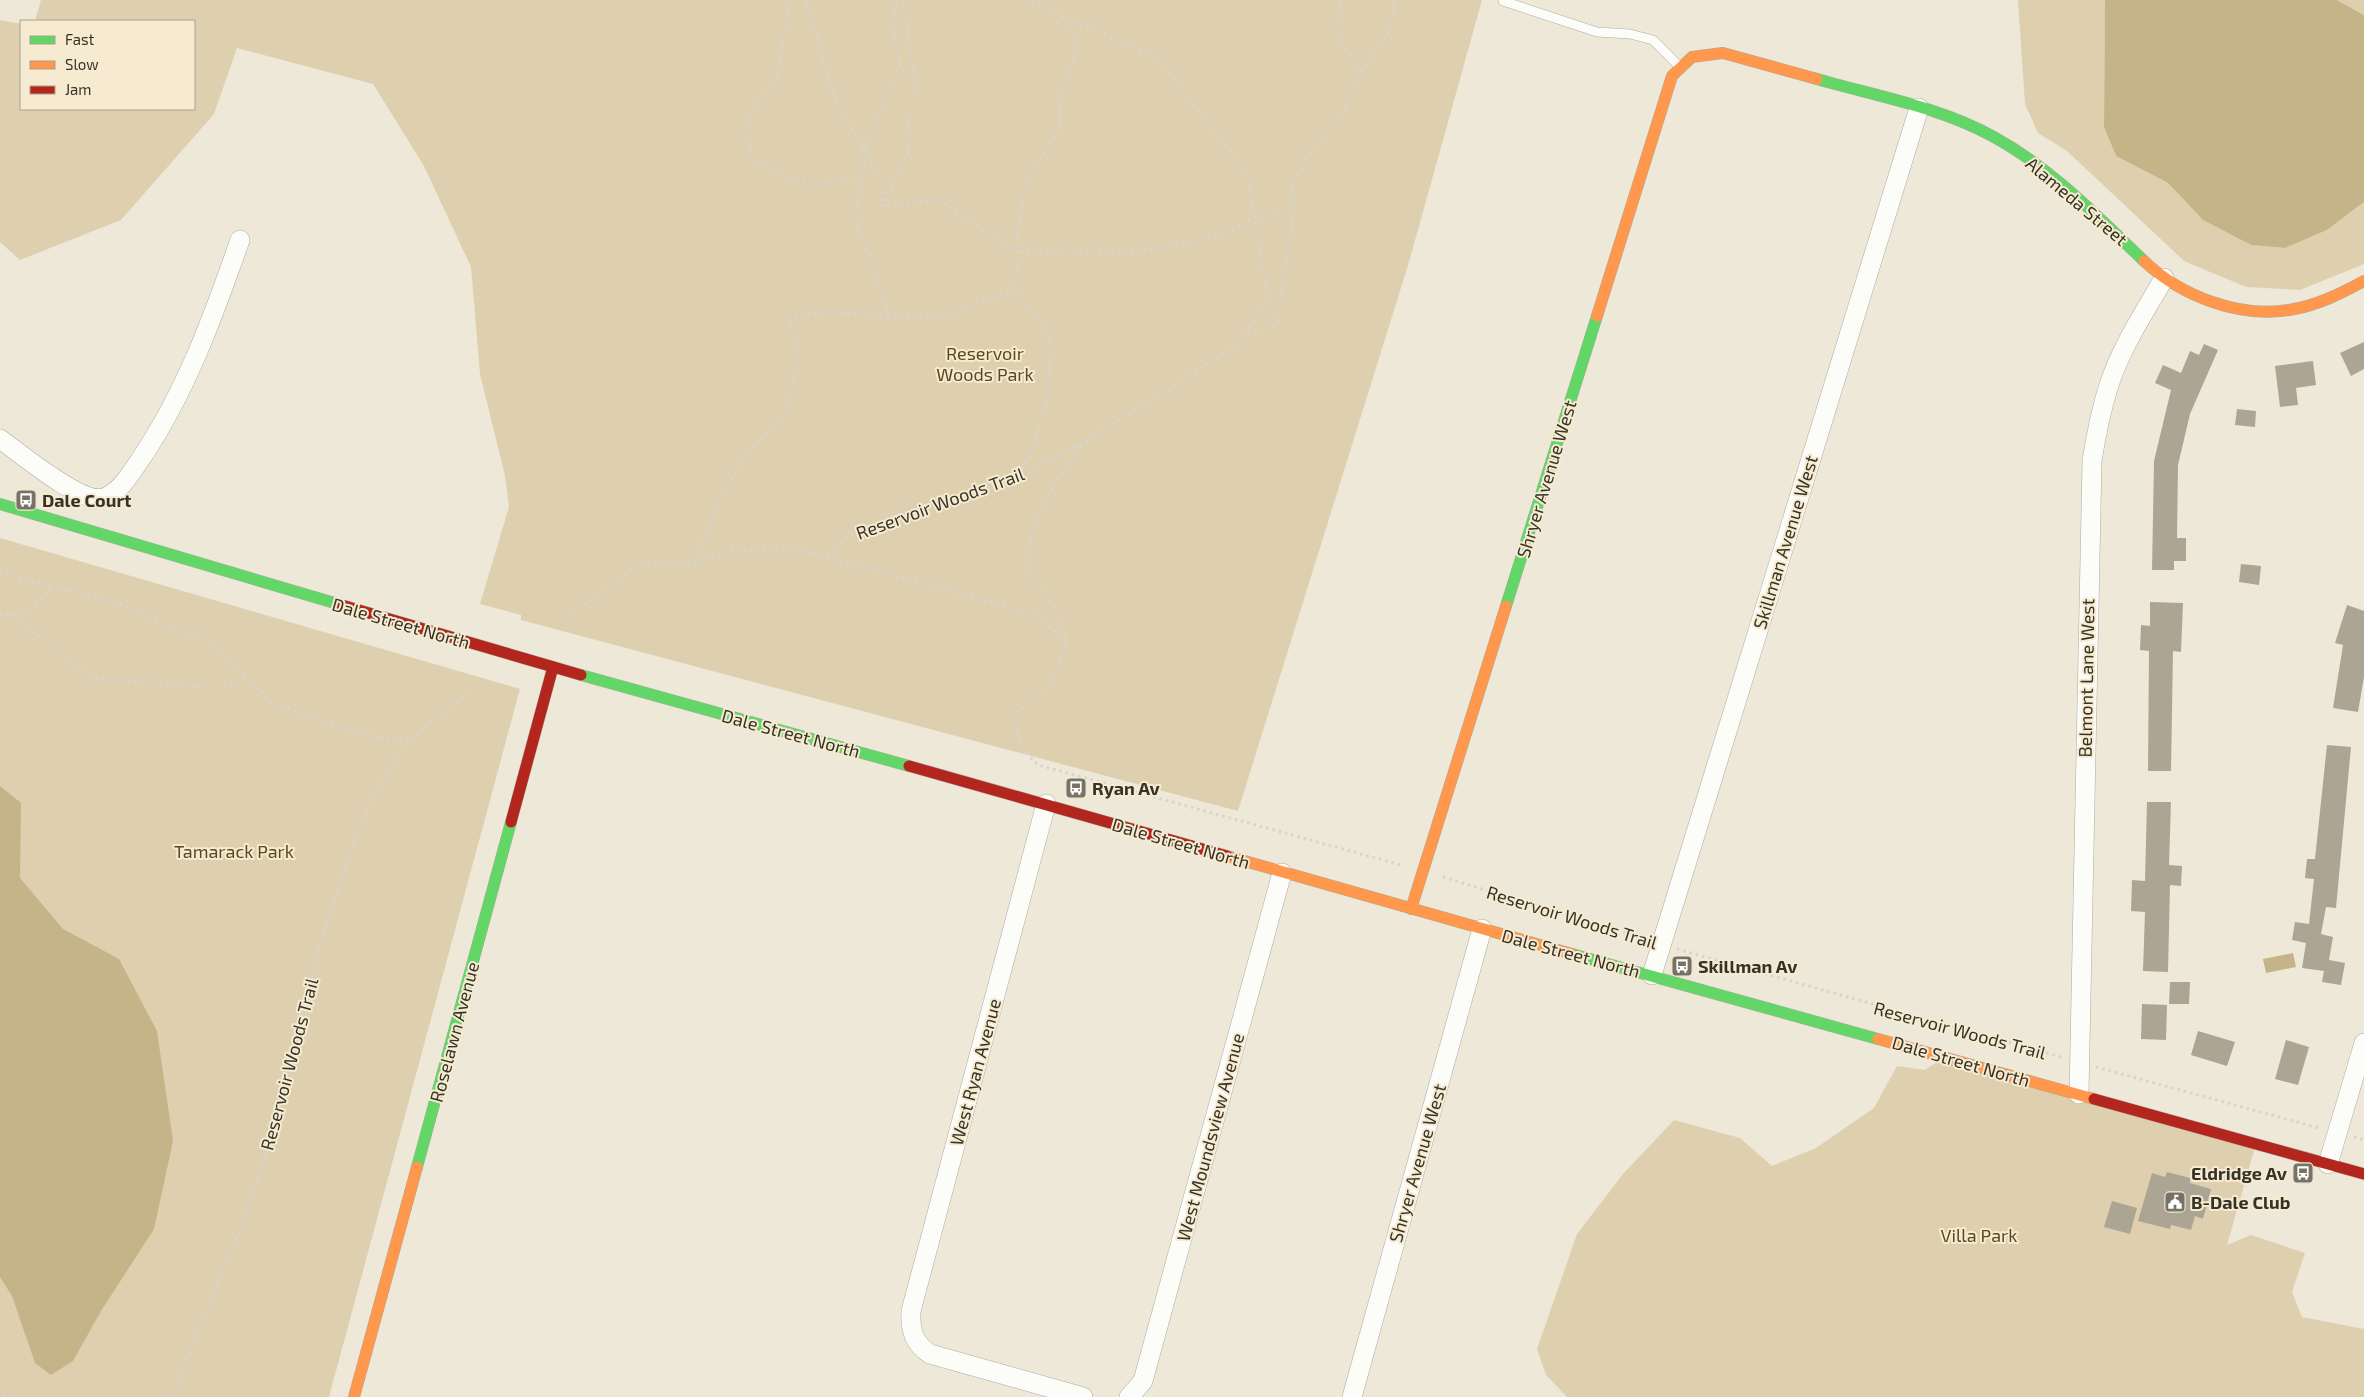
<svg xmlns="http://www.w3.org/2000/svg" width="2364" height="1397" font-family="'Exo 2',sans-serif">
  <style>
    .green { fill: #ded0af }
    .water { fill: #c5b488 }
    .building { fill: #aca594 }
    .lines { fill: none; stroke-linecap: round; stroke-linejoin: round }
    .lane-casing { stroke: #afaa9f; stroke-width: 10 }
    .street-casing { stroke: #afaa9f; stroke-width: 20 }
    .fast-casing { stroke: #afaa9f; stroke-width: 12 }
    .slow-casing { stroke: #afaa9f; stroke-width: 12 }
    .jam-casing { stroke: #afaa9f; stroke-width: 12 }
    .path { stroke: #d5d4cf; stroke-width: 3; stroke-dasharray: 2.5 4; stroke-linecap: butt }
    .lane { stroke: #fcfcf9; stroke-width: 9 }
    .street { stroke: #fcfcf9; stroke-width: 19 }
    .fast { stroke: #63d668; stroke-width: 11 }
    .slow { stroke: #ff974d; stroke-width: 11 }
    .jam { stroke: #b3261e; stroke-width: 11 }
    .labels { text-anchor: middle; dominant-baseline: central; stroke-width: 4; stroke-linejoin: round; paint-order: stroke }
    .street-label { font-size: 18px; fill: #363228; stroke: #f6ebd1 }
    .park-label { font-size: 18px; fill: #5a491c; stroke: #f6ebd1 }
    .poi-label { font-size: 18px; font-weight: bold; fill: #363228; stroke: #f6ebd1; text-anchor: start }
  </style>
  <rect width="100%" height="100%" fill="#eee8d9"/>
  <g class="green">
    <path d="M41,0h1441l-73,262 -171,549 -717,-191v-5l-41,-11 29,-97 -4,-31 -25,-102 -9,-107 -47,-101 -51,-82 -136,-36 -23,66 -93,106 -101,40 -20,-18v-222l21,4v85h173v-88h-159z"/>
    <path d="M2018,0h87l-1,127 12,29 52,27 35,37 48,25 34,3 42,-18 37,-28v62l-64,26 -54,-3 -62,-26 -117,-110 -29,-18 -13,-29z"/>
    <path d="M2337,0h27v15z"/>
    <path d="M0,538l520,151 -191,708h-329z"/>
    <path d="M1944,1057l312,87 -29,101 24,-10 54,18 -13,39 10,25 62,12v68h-797l-21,-22 -9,-26 40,-115 46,-60 51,-54 66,18 32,28 44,-18 58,-40 23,-42 28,4z"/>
  </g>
  <g class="water">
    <path d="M2105,0h232l27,15v187l-37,28 -42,18 -34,-3 -48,-25 -35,-37 -52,-27 -12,-29z"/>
    <path d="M0,786l21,17 -1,75 43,51 56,30 38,72 16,110 -19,88 -53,82 -28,50 -22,14 -16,-12 -23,-67 -12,-19z"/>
    <path d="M2293,953l3,14 -30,6 -3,-14z"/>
  </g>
  <g class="building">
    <path d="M2364,342v27l-13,7 -11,-23z"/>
    <path d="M2204,344l14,6 -28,64 -12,51 -1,73h9v23h-12v9h-22l2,-109 17,-71 -16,-7 8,-18 18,8 9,-22 9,4z"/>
    <path d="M2313,361l3,24 -20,3 2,17 -18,2 -5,-41z"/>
    <path d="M2237,409l19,2 -1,16 -20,-2z"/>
    <path d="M2241,564l20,2 -2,19 -20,-3z"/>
    <path d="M2150,602l33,1 -2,49 -8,-1 -2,120h-23l1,-120 -9,-1 1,-25 9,1z"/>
    <path d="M2347,605l17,6v66l-6,35 -25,-4 10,-63 -8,-2z"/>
    <path d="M2327,745l24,2 -15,161 -10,-1 -5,27 12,3 -4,23 16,3 -4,22 -19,-3 2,-11 -22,-3 4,-25 -14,-3 3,-18 14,2 5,-45 -9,-1 2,-19h8z"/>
    <path d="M2147,802h24l-2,63 13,1 -1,20 -11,-1 -2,87 -25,-1 2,-59 -14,-1 1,-31 13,1z"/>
    <path d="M2170,982h20l-1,22h-20z"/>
    <path d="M2142,1004l25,1 -1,35 -25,-1z"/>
    <path d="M2198,1031l37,11 -8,24 -36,-11z"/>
    <path d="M2286,1040l23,7 -11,38 -23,-6z"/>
    <path d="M2167,1172l23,6v5l21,6 -8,30 -8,-3 -4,14 -20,-5 -1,4 -32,-8 14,-48 13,4z"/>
    <path d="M2112,1201l25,7 -7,26 -26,-7z"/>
  </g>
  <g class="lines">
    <g class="lane-casing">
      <path id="lane" d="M1503,1l94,31 33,2 23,6 26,26"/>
    </g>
    <g class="street-casing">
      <g id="street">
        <path d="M0,439c20,14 80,65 103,59 17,-5 27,-24 37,-38 46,-68 73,-143 100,-220"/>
        <path d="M1046,804l-135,507c-1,19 3,33 19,43l153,43"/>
        <path d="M1652,975l267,-867"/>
        <path d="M2079,1094l13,-633c4,-26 9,-51 17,-76 12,-38 36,-73 55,-107"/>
        <path d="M2328,1164l36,-121"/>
        <path d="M1129,1397l14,-16 139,-508"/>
        <path d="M1352,1397l130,-468"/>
      </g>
    </g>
    <g class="fast-casing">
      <g id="fast">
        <path d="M1817,79c59,17 123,28 177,58 58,32 103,79 150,124"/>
        <path d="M0,504l338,100"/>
        <path d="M1506,606l91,-290"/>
        <path d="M581,675l328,91"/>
        <path d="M1572,954l306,85"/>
        <path d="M417,1167l94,-345"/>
      </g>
    </g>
    <g class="slow-casing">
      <g id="slow">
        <path d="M2144,261c37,35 94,57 145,49 27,-4 51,-16 75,-29"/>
        <path d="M1597,316l75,-240 20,-19 31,-4 94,26"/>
        <path d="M1227,856l345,98"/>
        <path d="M1411,909l95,-303"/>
        <path d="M1878,1039l216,60"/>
        <path d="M354,1397l63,-230"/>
      </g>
    </g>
    <g class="jam-casing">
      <g id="jam">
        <path d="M338,604l243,71"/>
        <path d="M909,766l318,90"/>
        <path d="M511,822l42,-155"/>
        <path d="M2094,1099l270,75"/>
      </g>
    </g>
    <g class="path">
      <path d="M790,0l-13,79 -19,22 -15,28 12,33 28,13 35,10 30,-7 14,6"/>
      <path d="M806,0l29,99 38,65 7,18 3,25 54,-8 81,53 54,-2 48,4 68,-11 42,-11 24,-15 19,-2 22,-14"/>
      <path d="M897,0l-4,30 8,31 -37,89v28l-7,24 1,31 15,28 1,10 16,47 60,-2 29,-14 28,-8 6,-9"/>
      <path d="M1361,72l29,-42 4,-30"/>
      <path d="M883,207l26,-57 -2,-27 9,-36 -13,-87"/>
      <path d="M1242,337l35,-13 18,-123 -4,-11 17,-35 32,-36 21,-47 -25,-38 4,-34"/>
      <path d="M1019,475l13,-25 16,-53 2,-61 -37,-51 6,-17 -2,-32 11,-57 32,-51 -1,-31 21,-55 -31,-30"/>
      <path d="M827,557l27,-26 58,-22 107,-33 65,-34 152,-96 32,-47 -21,-126 -89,-115 -133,-58"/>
      <path d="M694,563l25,-62 28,-47 34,-36 11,-28 6,-37 -9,-33c25,-12 74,-7 101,-2"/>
      <path d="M0,573l117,30 100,44 55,55 64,25 50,12 26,-2"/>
      <path d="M0,615l23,-1 29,-27"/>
      <path d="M13,615l49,41 33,22 120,11 32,-12"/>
      <path d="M568,617l69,-52 57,-2 39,-13 65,-1 236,65 32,27 -15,43 -36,30c2,24 4,33 23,51l363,100"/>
      <path d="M1065,639l-13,-36 -23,-33 1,-32 19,-45 34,-51"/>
      <path d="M1443,877l202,62"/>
      <path d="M1677,949l384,108"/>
      <path d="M2096,1067l223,61"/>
      <path d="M2354,1137l10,3"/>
      <path d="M0,1388l5,9"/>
      <path d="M174,1397l8,-26 56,-136 27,-79 54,-208 40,-120 20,-45 34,-46 59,-46"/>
    </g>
    <use href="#lane" class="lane"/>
    <use href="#street" class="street"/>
    <use href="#fast" class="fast"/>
    <use href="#slow" class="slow"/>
    <use href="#jam" class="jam"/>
  </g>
  <defs>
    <g id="bus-square" transform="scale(1.125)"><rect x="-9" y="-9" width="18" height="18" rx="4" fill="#767266" stroke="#f6ebd1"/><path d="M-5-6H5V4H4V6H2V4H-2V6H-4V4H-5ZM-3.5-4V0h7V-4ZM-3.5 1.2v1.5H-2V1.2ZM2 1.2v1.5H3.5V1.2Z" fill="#fff"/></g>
    <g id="civic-square" transform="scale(1.125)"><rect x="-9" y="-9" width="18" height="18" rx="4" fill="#767266" stroke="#f6ebd1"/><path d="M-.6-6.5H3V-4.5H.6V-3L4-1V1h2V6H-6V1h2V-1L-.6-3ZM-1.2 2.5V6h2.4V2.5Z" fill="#fff"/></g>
  </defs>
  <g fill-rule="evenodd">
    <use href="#bus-square" x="26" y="500"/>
    <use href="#bus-square" x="1076" y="788"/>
    <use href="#bus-square" x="1682" y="966"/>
    <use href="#bus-square" x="2303" y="1173"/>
    <use href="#civic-square" x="2175" y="1202"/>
  </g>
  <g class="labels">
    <g class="street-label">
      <text transform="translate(2077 201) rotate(40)">Alameda Street</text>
      <text transform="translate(1546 479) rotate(-73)">Shryer Avenue West</text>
      <text transform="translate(940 503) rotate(-20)">Reservoir Woods Trail</text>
      <text transform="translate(1785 542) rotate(-73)">Skillman Avenue West</text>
      <text transform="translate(401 623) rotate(16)">Dale Street North</text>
      <text transform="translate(2086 678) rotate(-89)">Belmont Lane West</text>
      <text transform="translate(791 733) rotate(15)">Dale Street North</text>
      <text transform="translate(1181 843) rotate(16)">Dale Street North</text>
      <text transform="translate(1572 917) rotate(17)">Reservoir Woods Trail</text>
      <text transform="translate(1571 953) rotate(15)">Dale Street North</text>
      <text transform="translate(1960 1030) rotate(15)">Reservoir Woods Trail</text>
      <text transform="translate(454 1032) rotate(-75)">Roselawn Avenue</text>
      <text transform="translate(1961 1061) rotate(16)">Dale Street North</text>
      <text transform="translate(289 1064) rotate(-75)">Reservoir Woods Trail</text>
      <text transform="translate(975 1072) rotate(-75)">West Ryan Avenue</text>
      <text transform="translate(1210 1137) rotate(-75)">West Moundsview Avenue</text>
      <text transform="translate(1417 1163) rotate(-74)">Shryer Avenue West</text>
    </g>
    <g class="park-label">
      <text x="985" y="353">Reservoir<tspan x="985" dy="21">Woods Park</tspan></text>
      <text x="234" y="851">Tamarack Park</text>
      <text x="1979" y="1235">Villa Park</text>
    </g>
    <g class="poi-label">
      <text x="42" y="500">Dale Court</text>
      <text x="1092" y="788">Ryan Av</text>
      <text x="1698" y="966">Skillman Av</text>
      <text x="2287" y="1173" text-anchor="end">Eldridge Av</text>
      <text x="2191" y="1202">B-Dale Club</text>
    </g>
  </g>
  <rect x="20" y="20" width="175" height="90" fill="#f6ebd1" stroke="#a9a18d"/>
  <rect x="30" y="36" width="25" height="8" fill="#63d668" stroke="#a9a18d"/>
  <text x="65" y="45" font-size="15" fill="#363228">Fast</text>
  <rect x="30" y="61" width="25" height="8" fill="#ff974d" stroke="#a9a18d"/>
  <text x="65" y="70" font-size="15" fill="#363228">Slow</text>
  <rect x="30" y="86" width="25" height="8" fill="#b3261e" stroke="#a9a18d"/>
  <text x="65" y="95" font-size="15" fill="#363228">Jam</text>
</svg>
